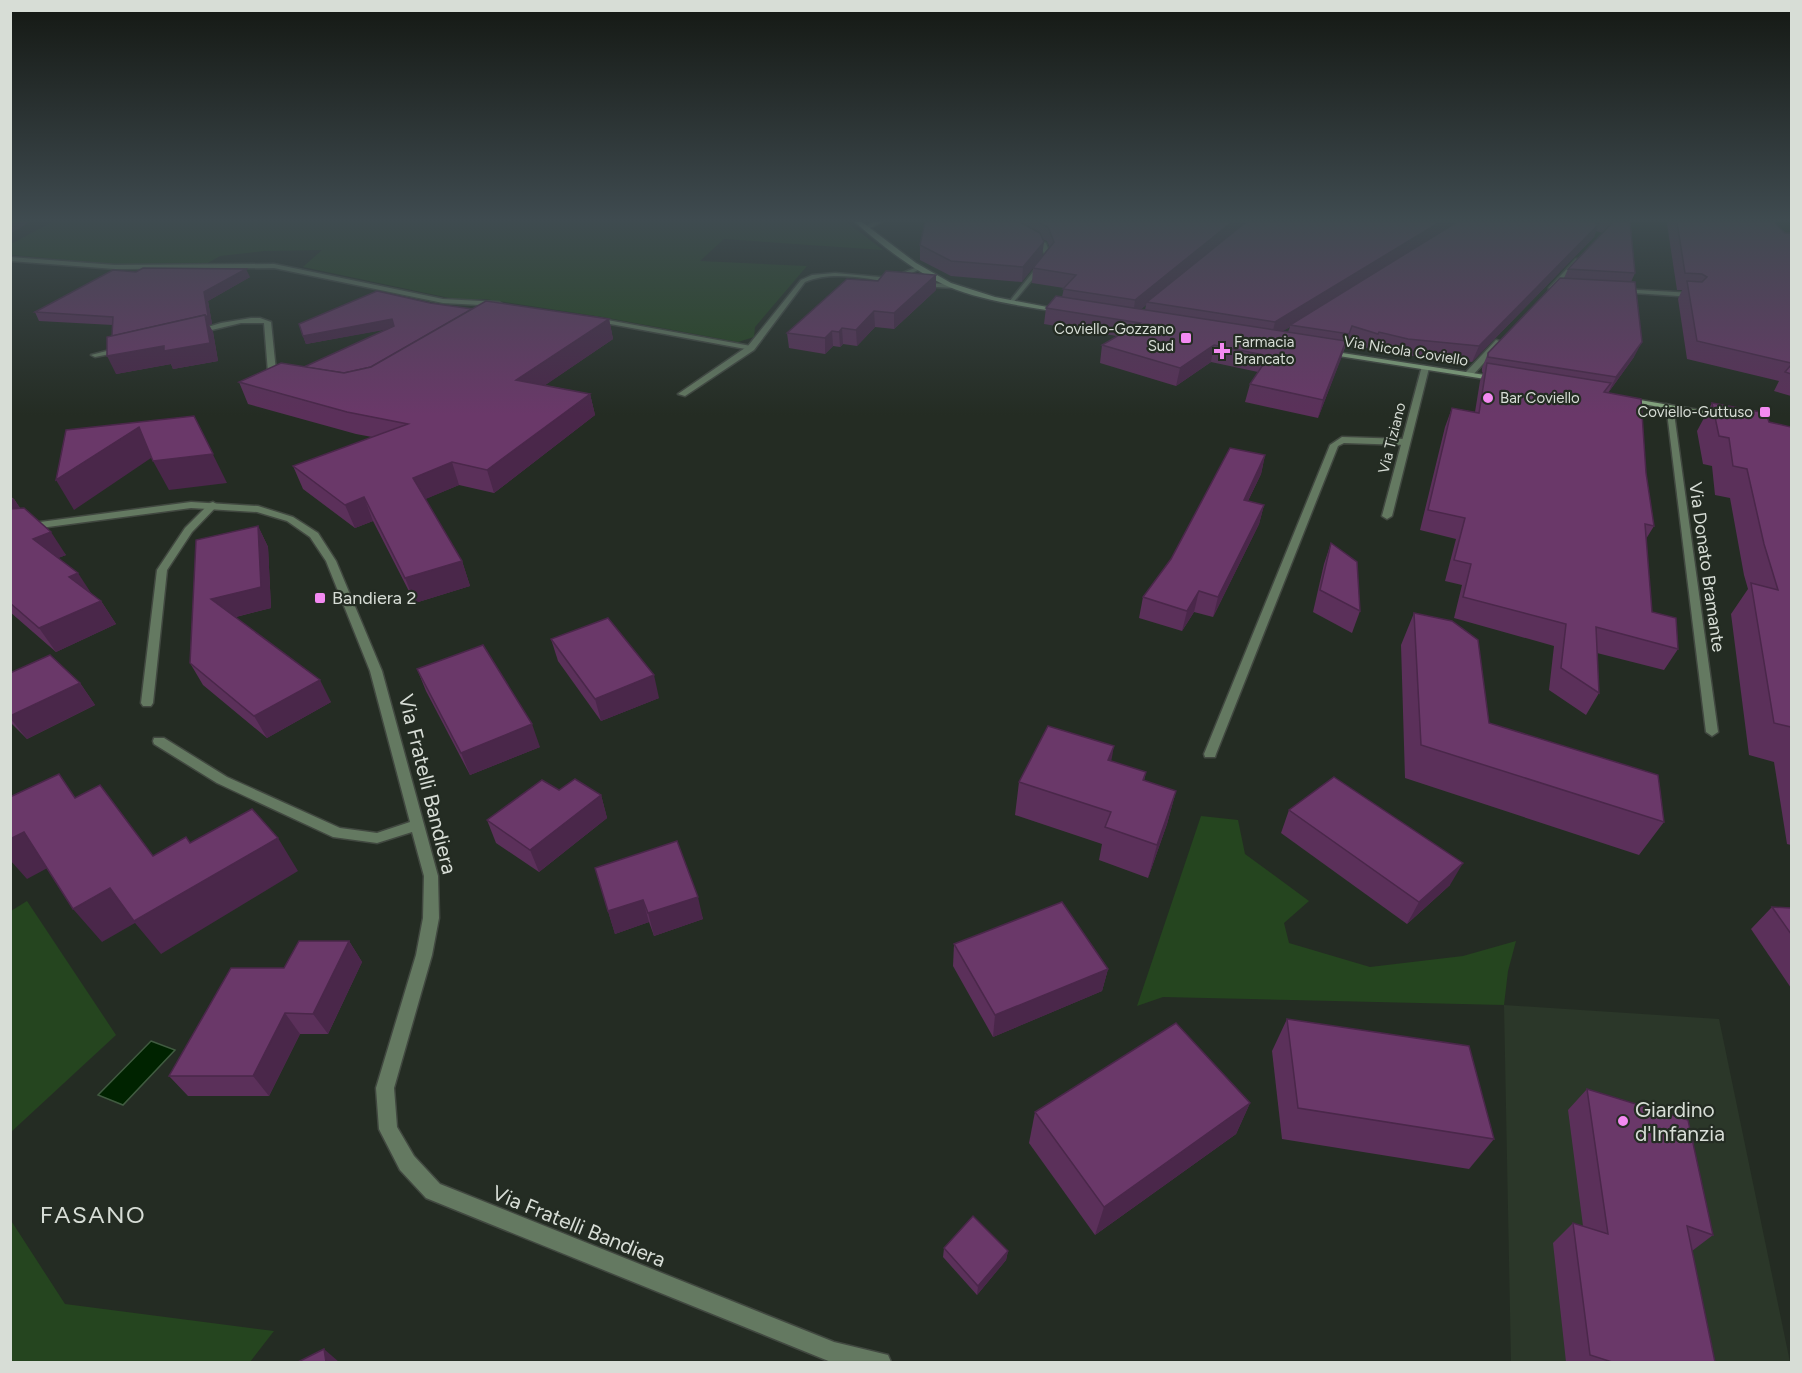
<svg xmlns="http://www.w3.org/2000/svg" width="1802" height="1373" font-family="Figtree,sans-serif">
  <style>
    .built { fill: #2b3729 }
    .green { fill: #25451f }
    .water { fill: #002300; stroke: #405b40; stroke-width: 1.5 }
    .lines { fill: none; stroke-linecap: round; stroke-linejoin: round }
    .lane-casing { stroke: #414840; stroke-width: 3 }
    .street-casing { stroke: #414840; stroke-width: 3 }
    .secondary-casing { stroke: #414840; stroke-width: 3 }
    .lane { fill: #647961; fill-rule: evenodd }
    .street { fill: #647961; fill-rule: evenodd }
    .secondary { fill: #85a67f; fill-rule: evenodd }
    .wall { fill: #5b305a; fill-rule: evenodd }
    .shaded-wall { fill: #4a274a }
    .building { fill: #6a3869; stroke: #4a274a; stroke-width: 1.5 }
    .poi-dot { fill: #f38af1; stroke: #242c23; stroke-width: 2 }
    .labels { text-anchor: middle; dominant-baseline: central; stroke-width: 4.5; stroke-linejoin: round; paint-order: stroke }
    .far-poi-label { font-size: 15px; fill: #d7ddd6; stroke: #242c23; text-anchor: end }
    .far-street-label { font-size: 15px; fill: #d7ddd6; stroke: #242c23 }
    .street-label { font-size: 18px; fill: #d7ddd6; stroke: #242c23 }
    .poi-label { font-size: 18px; fill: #d7ddd6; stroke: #242c23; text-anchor: start }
    .near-street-label { font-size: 21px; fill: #d7ddd6; stroke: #242c23 }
    .near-poi-label { font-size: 21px; fill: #d7ddd6; stroke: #242c23; text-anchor: start }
    .near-neighbourhood-label { font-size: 24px; letter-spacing: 1.5px; fill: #d7ddd6; stroke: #242c23 }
  </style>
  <rect width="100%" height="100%" fill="#242c23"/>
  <path class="built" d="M1504,1005l215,14 71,343h-279z"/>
  <g class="green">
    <path d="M52,222h795l36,28 -159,-11 -24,22 107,5 -52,61 -1,10 -16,5 -136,-25 -117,-18h-31l-151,-32 19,-17 -58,1 -44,5 -12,7 -82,2 -115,-10v-11z"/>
    <path d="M1201,816l37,4 7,34 64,47 -25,22 5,20 81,24 93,-11 53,-15 -8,30 -4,34 -341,-8 -26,9z"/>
    <path d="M27,901l89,134 -105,97v-221z"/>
    <path d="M10,1219l55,85 209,27 -24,31h-239z"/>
  </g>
  <path class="water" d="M151,1041l24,9 -52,55 -25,-10z"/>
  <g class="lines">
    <g class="lane-casing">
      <g id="lane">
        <path d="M1014,222h6l-2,4 2,4 26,13 5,14 -39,47 -3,-2 36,-45 -4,-12 -25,-13 -4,-6z"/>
        <path d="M10,257l105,8 159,-1 169,35 56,3 3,2 -3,2 -56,-3 -169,-35 -159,1 -105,-8z"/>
        <path d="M251,318h9l11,4 5,49 8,5v4h-6l-10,-8 -4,-49h-23l-46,11 -4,-2 30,-9z"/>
        <path d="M596,318l155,28 4,2 -4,2 -157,-29 -2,-1z"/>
        <path d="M122,347h3v4l-30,6 -4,-2z"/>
        <path d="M1342,437l63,2 4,3 -4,3 -61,-2 -6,3 -122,308 -1,3h-10l-1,-3 126,-309z"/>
        <path d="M213,502l5,3 -26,27 -25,38 -14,133 -2,3h-8l-2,-3 16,-133 28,-42 25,-25z"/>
      </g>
    </g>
    <g class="street-casing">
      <g id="street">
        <path d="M873,222h9l-14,7 -5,-1z"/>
        <path d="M1576,259l5,1 -28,30h-4v-2z"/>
        <path d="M917,267l5,1 -24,12 1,1 -3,2c-29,-4 -63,-13 -91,-1l-51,68 -69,46 -7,-2 70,-48 53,-66 11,-5 23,-2 56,5z"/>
        <path d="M920,283l33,1 3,2 -3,2 -31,-2 -2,-1z"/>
        <path d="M1621,289l72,4 3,2 -3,2 -74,-5 -1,-1z"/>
        <path d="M1496,340l7,2 -31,34h-6v-4z"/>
        <path d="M1422,366l7,2 -37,148 -5,3 -5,-3z"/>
        <path d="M1666,404l7,2 45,326 -6,4 -6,-4z"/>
        <path d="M191,502l67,4 35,11 25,16 18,28 46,110 56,205 1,42 -7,37 -38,133 3,39 17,29 26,28 394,158 54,13 3,7h-60l-405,-164 -26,-28 -18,-35 -3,-6 -3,-41 40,-133 7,-37 1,-42 -12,-44 -35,11 -44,-6 -116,-54 -63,-39 -1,-3 1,-3h10l63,39 113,51 37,5 33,-11 -40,-151 -44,-110 -16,-24 -23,-16 -30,-9 -66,-4 -181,24v-6z"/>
      </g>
    </g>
    <g class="secondary-casing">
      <g id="secondary">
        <path d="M855,222h7l54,41 35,20 44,14 68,13 -3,2c-38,-6 -77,-11 -113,-26 -33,-15 -65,-40 -92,-64z"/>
        <path d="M1323,350l175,27 4,2 -4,2 -172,-27 -4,-2z"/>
        <path d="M1622,397l101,17 4,2 -4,2 -98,-17 -4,-2z"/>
      </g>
    </g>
    <use href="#lane" class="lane"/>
    <use href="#street" class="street"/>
    <use href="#secondary" class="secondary"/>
  </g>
  <g class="wall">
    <path d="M1022,222h608l5,51 -4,9 3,75 -26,36 38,80 8,53 -8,13 6,73 26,37 -14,21 -67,-17 2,40 -13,22 -37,-25 5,-44 -100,-28 8,-33 -17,-4 11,-42 -36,-9 25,-103 7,-19 23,4 5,-31 3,-8 -1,-1v-4l6,-15 76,-75 4,-9 35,-36 -7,-2 -2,6 -122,125 -69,-7 -29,-7 -1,2 -25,-8 -4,8 -26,68 -73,-16 5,-18 8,-12 -47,-10 -35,24 -76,-23 2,-18 15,-9 -73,-12 2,-16 16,-11 2,-9 -32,-5 1,-15 17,-20 -3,-7 -5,-2 -20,43 -71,-6 -31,-16v-15l102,-22zM1146,305l-1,5 -4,-1zM1290,327l-2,5 -6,-1z"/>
    <path d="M1668,222h106l11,11h6v163l-17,-5 5,-10 -92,-22 -9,-60 4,-9h-5l-10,-66z"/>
    <path d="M136,272l114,5 -42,24 4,23 -3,1 4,7 5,29 -45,8 -2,-5 -55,10 -3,-49 -74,-4 -4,-9z"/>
    <path d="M936,290l-42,39 -19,-2 -18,19 -14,-2 -3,3 -7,-1 -8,8 -36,-6 -2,-15z"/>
    <path d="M430,303l42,6 137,10 4,20 -68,46 45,9 5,21 -101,78 -35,-8 -34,14 37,62 8,25 -55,17 -42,-82 -18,7 -52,-39 -10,-23 79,-29 -16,-3 -108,-30 -9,-22 65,-15 83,-38 -81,15 -3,-8z"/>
    <path d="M1712,403l57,19 22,5v418l-4,-1 -13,-82 -25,-7 -18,-141 17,-25 -4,-14 -14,-77 -15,-3 -3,-29 -9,-2 -6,-33z"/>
    <path d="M1265,455l-4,19 -13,27 16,4 -5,19 -46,93 -19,-5 -12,19 -43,-13 4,-21z"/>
    <path d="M10,496l4,3 6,9 46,47 -8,3 34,36 9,7 15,23 -60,28 -46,-40z"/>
    <path d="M258,526l10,21 3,61 -35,9 95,85 -64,36 -64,-53 -13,-22z"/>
    <path d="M1331,543l29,68 -8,22 -39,-21 11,-48z"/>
    <path d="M1414,613l75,110 175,99 -25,33 -234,-77 -4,-133z"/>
    <path d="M551,639l108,59 -58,23 -43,-60z"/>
    <path d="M417,669l123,78 -70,28 -44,-84z"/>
    <path d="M10,673l70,10 15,22 -68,34 -17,-17z"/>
    <path d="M1146,772l-2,9 32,10 -9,33 -19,54 -49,-18 3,-16 -87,-29 4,-33z"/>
    <path d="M559,790l42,5 6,23 -68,54 -43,-29 -9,-23z"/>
    <path d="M1289,810l161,75 -43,39 -126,-91z"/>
    <path d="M677,841l26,78 -49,17 -5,-14 -34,12 -7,-23z"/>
    <path d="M1772,907l19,1v80l-40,-59z"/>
    <path d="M349,941l13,21 -34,72h-28l-31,62h-81l-19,-20 115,-108z"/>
    <path d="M954,944l154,25 -6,22 -109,46 -40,-71z"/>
    <path d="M1287,1019l207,120 -25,30 -187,-30 -10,-88z"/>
    <path d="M1587,1089l126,146 -21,16 23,111h-149l-13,-119 20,-20 10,3 -15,-116z"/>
    <path d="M1250,1103l-14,31 -141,101 -66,-92 6,-31z"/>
    <path d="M944,1248l64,3 -2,9 -29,35 -34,-38z"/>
  </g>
  <g class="shaded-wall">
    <path d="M13,222h17l-20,12v-10z"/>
    <path d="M1232,222h14l-99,80 -1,3 -13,11 2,-16z"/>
    <path d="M1440,222h17l-167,103v2l-19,11 4,-16z"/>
    <path d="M1599,224l-5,13 -122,125 7,-16z"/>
    <path d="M1044,242l-2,15 -20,25 1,-15z"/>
    <path d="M246,269l4,8 -42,24 4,23 -3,1 4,7 5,29 -45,8 -2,-5 -55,10 -9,-18 57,-10 46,-3 -93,4 87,-55z"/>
    <path d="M936,275v15l-42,39v-16z"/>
    <path d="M874,311l1,16 -18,19 -1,-16z"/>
    <path d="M392,319l3,9 -89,16 -3,-8z"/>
    <path d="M609,319l4,20 -91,62 -6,-21z"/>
    <path d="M842,328l1,16 -3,3 -1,-15z"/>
    <path d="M832,331l1,15 -8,8v-16z"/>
    <path d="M1346,341l-5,18 -23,59 5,-18z"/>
    <path d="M1642,342l-8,15 -26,36 8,-16z"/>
    <path d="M1214,345l-3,17 -35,24 4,-18z"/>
    <path d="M590,394l5,21 -101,78 -7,-23z"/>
    <path d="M194,416l33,67 -58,7 -16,-29z"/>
    <path d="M139,427l15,29 -80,54 -18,-30z"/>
    <path d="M1265,455l-4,19 -22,45 5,-19z"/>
    <path d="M452,462l7,23 -38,16 -8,-23z"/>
    <path d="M364,497l9,24 -18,7 -10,-23z"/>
    <path d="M14,499l14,22 -18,3v-24z"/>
    <path d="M1264,505l-5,19 -46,93 5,-20z"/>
    <path d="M258,526l10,21 3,61 -48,12 -12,-21z"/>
    <path d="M51,532l15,23 -18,7 -15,-23z"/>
    <path d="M462,561l8,25 -55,17 -10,-25z"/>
    <path d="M78,573l15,23 -24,-19z"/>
    <path d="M1199,591l-5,21 -12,19 5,-20z"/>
    <path d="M101,601l15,23 -60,28 -17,-24z"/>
    <path d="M654,675l5,23 -58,23 -6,-22z"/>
    <path d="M320,680l11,22 -64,36 -13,-22z"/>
    <path d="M80,683l15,22 -68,34 -17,-21v-2z"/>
    <path d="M532,724l8,23 -70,28 -9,-22z"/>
    <path d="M1114,746l-6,33v-19z"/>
    <path d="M1176,791l-9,33 -19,54 9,-33z"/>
    <path d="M601,795l6,23 -68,54 -9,-22z"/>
    <path d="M24,832l29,33 -26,14 -17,-19v-21z"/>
    <path d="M278,838l20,33 -137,83 -26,-31 -33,19 -29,-33 37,-21 103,-13z"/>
    <path d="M1463,863l-13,22 -43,39 12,-22z"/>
    <path d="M698,897l5,22 -49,17 -6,-23z"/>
    <path d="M643,900l6,22 -34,12 -7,-23z"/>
    <path d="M349,941l13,21 -34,72 -15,-20z"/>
    <path d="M1108,969l-6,22 -109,46 2,-22z"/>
    <path d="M285,1013l15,21 -31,62 -16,-20z"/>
    <path d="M1250,1103l-14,31 -141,101 9,-28z"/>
    <path d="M1008,1251l-2,9 -29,35 1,-9z"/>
    <path d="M324,1349l15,13h-13z"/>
  </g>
  <g class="building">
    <path d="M925,222h95l20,11 4,9 -21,25 -72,-6 -31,-16z"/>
    <path d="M1038,222h194l-97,78 -72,-11 13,-14 -43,-7 21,-26 -6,-15z"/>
    <path d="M1246,222h194l-165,100 -128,-20z"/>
    <path d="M1457,222h136l6,2 -120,122 -71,-7 -29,-7 -1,2 -26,-8 -3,8 -59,-9z"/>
    <path d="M1613,222h17l5,51 -67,-4z"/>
    <path d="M1677,222h97l11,11h6v130l-94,-22 -10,-60 15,1 5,-5 -5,-3 -17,-1z"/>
    <path d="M143,268l103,1 -42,23 4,24h-3v-1l-93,21 1,-19 -78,-5 78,-42 23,2z"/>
    <path d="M886,271l50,4 -42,38 -20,-2 -18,19 -14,-2 -3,4 -7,-1 -7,7 -38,-5 60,-54 31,2z"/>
    <path d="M1560,278l75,4 7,60 -26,35 -128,-20v-4z"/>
    <path d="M377,291l53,12 42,6 -101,58 -27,6 -40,-6 90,-41 -2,-7 -89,17 -4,-12z"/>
    <path d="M1056,296l290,45 -23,59 -73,-16 19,-28 -55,-11 -34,23 -78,-23 38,-22 -94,-15z"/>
    <path d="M486,301l123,18 -93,61 74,14 -103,76 -35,-8 -39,16 49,83 -57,17 -41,-81 -19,8 -52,-39 115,-42 -61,-12 -108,-30 42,-19 63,10 27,-6z"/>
    <path d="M205,315l5,28 -46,8v-5l-57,10v-19z"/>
    <path d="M1487,363l124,20 -7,9 37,7 5,74 8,53 -9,-2 7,88 24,6 2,31 -82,-22 3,66 -38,-25 5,-44 -103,-27 8,-33 -17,-4 11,-42 -37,-8 24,-102 27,5z"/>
    <path d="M1791,365v9l-6,-2z"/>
    <path d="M1712,403l54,10 3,9 22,5v300l-17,-4 -23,-140 27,7 -14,-46 -17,-75 -14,-3 -4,-28 -10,-2z"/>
    <path d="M194,416l19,38 -60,7 -14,-34 -83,53 10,-50z"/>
    <path d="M1230,448l35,7 -21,45 20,5 -46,92 -19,-6 -12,20 -44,-14 28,-38z"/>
    <path d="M24,508l27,24 -18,7 45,34 -9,4 32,24 -62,27 -29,-25v-94z"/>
    <path d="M258,526l3,61 -50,12 109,81 -66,36 -64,-53 6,-123z"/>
    <path d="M1331,543l26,19 3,49 -40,-21z"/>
    <path d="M1414,613l38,8 26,19 11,83 169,52 6,47 -243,-77z"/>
    <path d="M608,618l46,57 -59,24 -44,-60z"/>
    <path d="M483,645l49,79 -71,29 -44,-84z"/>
    <path d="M50,655l30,28 -70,33v-43z"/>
    <path d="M1048,726l66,20 -6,14 38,12 -3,8 33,11 -19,54 -52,-18 6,-15 -92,-30z"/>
    <path d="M59,774l16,24 25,-13 53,71 33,-19 4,6 62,-34 26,29 -144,83 -24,-33 -37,21 -49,-77 -14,7v-42z"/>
    <path d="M1334,777l129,86 -44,39 -130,-92z"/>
    <path d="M575,779l26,16 -71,55 -43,-30 55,-40 17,10z"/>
    <path d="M677,841l21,56 -50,16 -5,-13 -35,11 -13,-43z"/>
    <path d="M1062,902l46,67 -113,46 -41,-71z"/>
    <path d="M1772,907l19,1v26z"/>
    <path d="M299,941h50l-36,73 -28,-1 -32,63h-84l62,-108h53z"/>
    <path d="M1287,1019l182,27 25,93 -196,-31z"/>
    <path d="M1176,1023l74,80 -146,104 -69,-95z"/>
    <path d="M1587,1089l101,31 25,115 -26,-9 28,136h-103l-22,-7 -17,-132 35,11z"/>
    <path d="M973,1216l35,35 -30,35 -34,-38z"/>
    <path d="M324,1349l2,13h-28z"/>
  </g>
  <linearGradient id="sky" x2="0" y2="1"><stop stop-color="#141813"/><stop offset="0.53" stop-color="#3f4b50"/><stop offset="1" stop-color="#3f4b50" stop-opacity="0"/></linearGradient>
  <rect width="1802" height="415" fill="url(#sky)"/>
  <g class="poi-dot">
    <rect x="1180" y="332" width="12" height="12" rx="3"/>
    <path d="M1219 342h6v6h6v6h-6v6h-6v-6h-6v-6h6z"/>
    <circle cx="1488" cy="398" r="6"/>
    <rect x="1759" y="406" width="12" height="12" rx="3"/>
    <rect x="314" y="592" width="12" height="12" rx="3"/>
    <circle cx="1623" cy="1121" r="6"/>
  </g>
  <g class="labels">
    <g class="far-poi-label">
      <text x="1174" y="329">Coviello-Gozzano<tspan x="1174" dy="17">Sud</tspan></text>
      <text x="1234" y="342" text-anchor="start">Farmacia<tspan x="1234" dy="17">Brancato</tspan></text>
      <text x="1500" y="398" text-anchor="start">Bar Coviello</text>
      <text x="1753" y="412">Coviello-Guttuso</text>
    </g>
    <g class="far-street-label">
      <text transform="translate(1406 351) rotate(9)">Via Nicola Coviello</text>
      <text transform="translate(1392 438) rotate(-76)">Via Tiziano</text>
    </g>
    <g class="street-label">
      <text transform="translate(1707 567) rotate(82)">Via Donato Bramante</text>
    </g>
    <g class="poi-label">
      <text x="332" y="598">Bandiera 2</text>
    </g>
    <g class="near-street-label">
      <text transform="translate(428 784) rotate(76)">Via Fratelli Bandiera</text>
      <text transform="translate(579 1226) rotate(22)">Via Fratelli Bandiera</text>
    </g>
    <g class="near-poi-label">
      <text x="1635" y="1109">Giardino<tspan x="1635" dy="24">d'Infanzia</tspan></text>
    </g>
    <g class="near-neighbourhood-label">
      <text x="93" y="1214">FASANO</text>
    </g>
  </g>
  <rect width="1802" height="1373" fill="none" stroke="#d7ddd6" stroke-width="24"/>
</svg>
